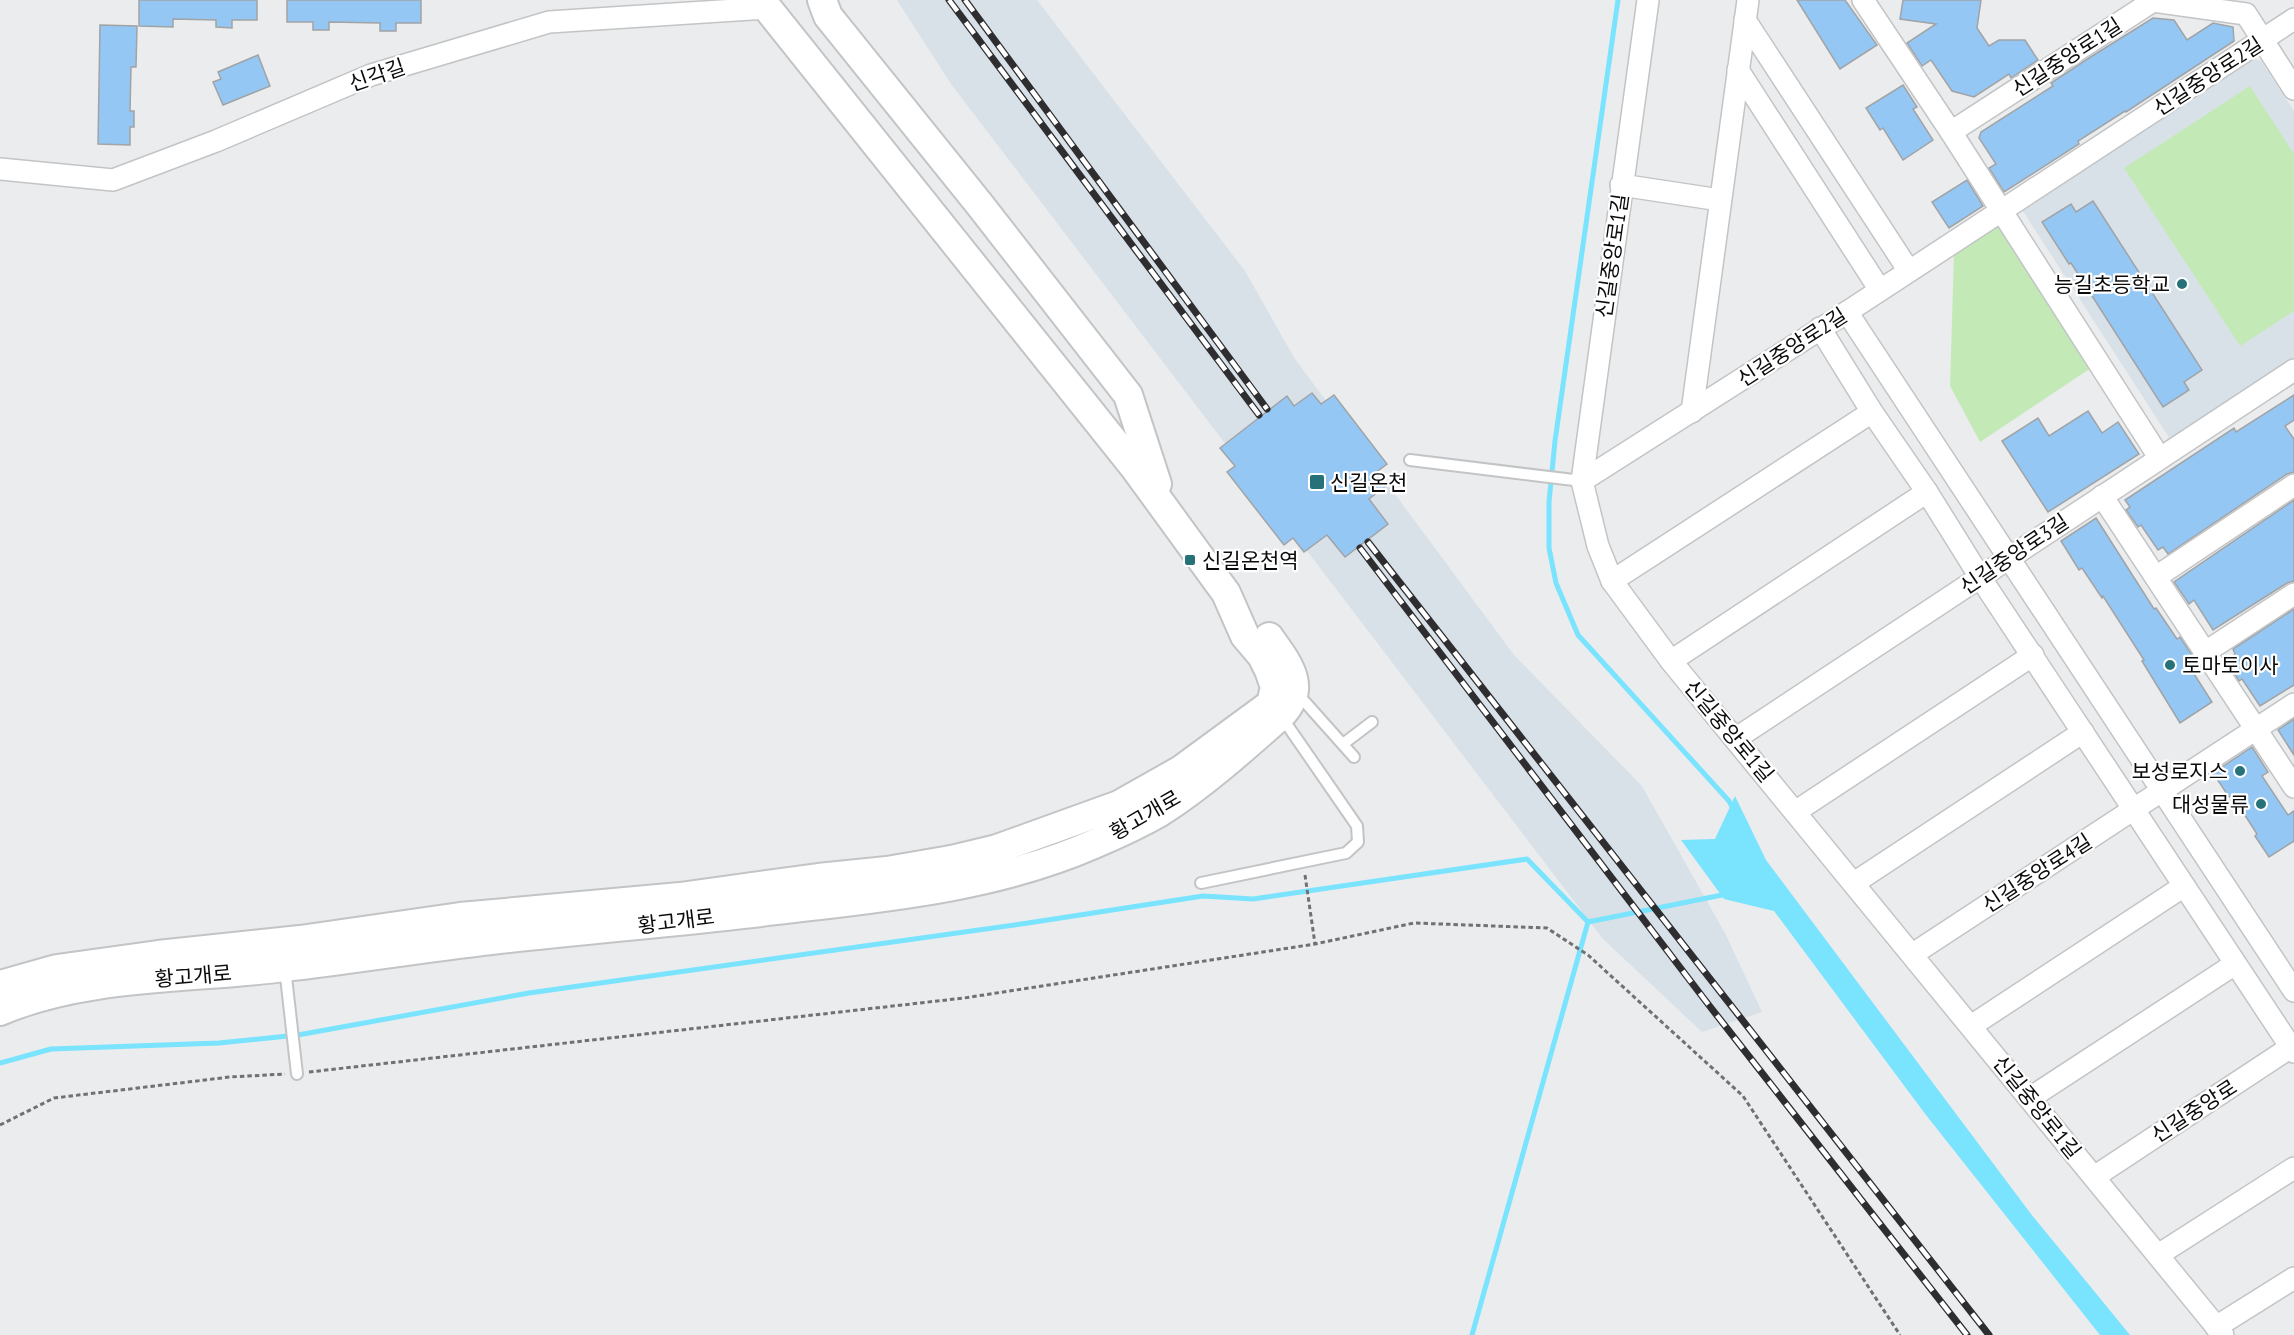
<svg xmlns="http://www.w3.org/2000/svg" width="2294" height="1335" font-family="'PT Sans Narrow','Noto Sans KR',sans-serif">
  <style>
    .built { fill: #d9e1e8 }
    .green { fill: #c3eab6 }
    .water { fill: #7ae3fd }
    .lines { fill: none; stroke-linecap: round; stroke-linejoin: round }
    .stream { stroke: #7ae3fd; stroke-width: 5 }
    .building { fill: #94c7f4; stroke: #a1a3a5; stroke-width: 1.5 }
    .lane-casing { stroke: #c2c4c6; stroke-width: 14 }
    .street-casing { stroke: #c2c4c6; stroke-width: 24 }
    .secondary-casing { stroke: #c2c4c6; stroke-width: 32 }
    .path { stroke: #707172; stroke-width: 3; stroke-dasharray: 4.5 3; stroke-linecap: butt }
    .lane { stroke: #fff; stroke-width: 10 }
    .street { stroke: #fff; stroke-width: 21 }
    .secondary { stroke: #fff; stroke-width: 28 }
    .rail-casing { stroke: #2e2e30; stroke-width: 7 }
    .rail { stroke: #fff; stroke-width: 4.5; stroke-dasharray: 14; stroke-linecap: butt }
    .poi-dot { fill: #277178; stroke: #fff; stroke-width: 2 }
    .labels { text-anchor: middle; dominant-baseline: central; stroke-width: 4.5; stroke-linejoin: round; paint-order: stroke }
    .street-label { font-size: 21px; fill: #0b0b0c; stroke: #fff }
    .poi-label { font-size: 21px; fill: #0b0b0c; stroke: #fff; text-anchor: end }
  </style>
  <rect width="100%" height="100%" fill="#eaecee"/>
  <g class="built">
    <path d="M897,0h140l208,271 50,88 219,296 128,131 84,149 36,77 -60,20 -99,-93 -652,-855z"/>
    <path d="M2249,57l12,4 33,50v249l-124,79 -151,-234z"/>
  </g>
  <g class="green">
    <path d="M2250,86l44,68v157l-54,35 -116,-178z"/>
    <path d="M1996,221l98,145 -114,76 -30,-56 4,-132z"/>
  </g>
  <path class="water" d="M1735,796l31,64 265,354 99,121h-30l-174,-220 -152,-204 -50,-12 -43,-59 34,-1z"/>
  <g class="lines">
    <g class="stream">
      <path d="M1618,0l-63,441 -6,61v46l7,35 22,52 151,166 5,10"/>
      <path d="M1588,922l139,-28"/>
      <path d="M0,1063l51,-14 168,-6 79,-8 231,-42 499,-70 175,-27 50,3 274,-40 61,63"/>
      <path d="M1472,1335l116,-413"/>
    </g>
  </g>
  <g class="building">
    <path d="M139,0h118v20h-25v8l-16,-1v-7l-43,-1v8l-34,-1z"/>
    <path d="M287,0h134v23h-25v8h-16v-8l-51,-1v8h-16v-8h-26z"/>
    <path d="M1797,0h48l32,45 -37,24z"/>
    <path d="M1903,0h78l-4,28 12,18 10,-6h26l13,20 -27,18 -2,-4 -35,23 -22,-6 -21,-31 -9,6 -15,-23 29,-19 -36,-5z"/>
    <path d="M2153,18l21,2 13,20 26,-17 20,4 1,14 -108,71 -1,-1 -47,30 1,3 -75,48 -15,-24 7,-4 -17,-26 2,-6 72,-46 -2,-3 38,-25z"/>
    <path d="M100,25l37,1 -1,41h-5l-1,44h4v16h-4v18l-32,-1z"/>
    <path d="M258,55l12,31 -47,19 -10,-23 8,-3 -3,-7z"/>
    <path d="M1903,85l14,22 -4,2 20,31 -30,20 -20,-32 -3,2 -14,-22z"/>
    <path d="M1967,180l16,26 -34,22 -17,-26z"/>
    <path d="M2093,201l109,169 -18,12 5,8 -26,17 -92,-144 -2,1 -27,-42 29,-18 5,8z"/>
    <path d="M1312,393l9,11 13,-9 53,69 -12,9 11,13 -17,13 19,25 -43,33 -18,-22 -23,17 -11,-14 -9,7 -57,-73 8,-6 -15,-18 67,-52 7,10z"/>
    <path d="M2294,395v25l-9,6 9,13v33l-7,2 -119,80 -5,-7 -5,3 -17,-25 -3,2 -12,-17 4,-3 -5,-7 109,-72 2,4z"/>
    <path d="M2088,411l14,22 16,-11 21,32 -91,58 -46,-71 36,-23 11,18z"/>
    <path d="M2294,500v81l-7,2 -74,47 -19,-30 -5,4 -15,-22z"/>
    <path d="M2096,518l58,91 2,-1 21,31 3,-2 12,18 3,7 -6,4 23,36 -32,21 -38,-62 2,-1 -41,-64 -1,2 -20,-30 -3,2 -18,-29z"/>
    <path d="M2294,609v76l-34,21 -18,-27 -3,2 -13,-21 9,-6 -2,-5z"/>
    <path d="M2294,719v36l-16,-25z"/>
    <path d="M2252,747l16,25 -6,4 26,39 6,-4v30l-25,16 -14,-21 2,-2 -25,-39 -3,2 -16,-24z"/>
  </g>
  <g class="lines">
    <g class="lane-casing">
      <g id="lane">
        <path d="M1410,460l172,21"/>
        <path d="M1296,692l58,65"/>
        <path d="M1343,744l29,-22"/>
        <path d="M1201,883l145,-30 12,-11 -1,-16 -76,-110"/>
        <path d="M285,968l12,106"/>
      </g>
    </g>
    <g class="street-casing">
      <g id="street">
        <path d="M1648,0l-66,481 16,65 14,35 59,80 552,674"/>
        <path d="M1863,0l88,132 208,325"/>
        <path d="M2146,0l100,14 48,75"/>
        <path d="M1745,20l164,251"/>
        <path d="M1738,70l142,220"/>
        <path d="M1951,132l202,-131"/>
        <path d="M0,169l113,11 103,-39 155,-66 178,-53 218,-14"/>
        <path d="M1621,185l99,15"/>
        <path d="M1847,312l447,679"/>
        <path d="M1820,328l52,84 55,80 53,85 314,475"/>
        <path d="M1692,412l56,-412"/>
        <path d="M1582,481l265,-169 447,-293"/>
        <path d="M2102,496l192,291"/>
        <path d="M2156,577l138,-92"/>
        <path d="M1612,581l260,-169"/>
        <path d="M2204,653l90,-59"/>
        <path d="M1671,661l256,-169"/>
        <path d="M1735,739l559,-369"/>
        <path d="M1795,812l238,-157"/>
        <path d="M1854,883l229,-151"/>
        <path d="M1913,954l381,-250"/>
        <path d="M1971,1026l213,-140"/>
        <path d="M2030,1098l205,-134"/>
        <path d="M2094,1177l200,-132"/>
        <path d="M2158,1255l136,-87"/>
        <path d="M2216,1327l78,-49"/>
      </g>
    </g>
    <g class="secondary-casing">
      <g id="secondary">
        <path d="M822,0l6,16 152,189 148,190 29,89"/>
        <path d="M0,985l57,-16 101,-14 142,-15 160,-23 220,-20 138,-19 69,-7 64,-11 46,-11 122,-44 62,-35 90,-66 4,-17 -6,-17 -7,-14 -17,-20 -19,-43 -91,-125 -374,-468"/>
        <path d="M0,1011c86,-37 192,-32 285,-44 68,-8 137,-19 206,-27 87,-10 174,-17 261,-27 114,-14 235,-22 342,-69 21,-9 45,-20 66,-32 41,-26 84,-64 121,-97 27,-28 7,-51 -12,-78"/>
      </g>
    </g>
    <g class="path">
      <path d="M1305,875l10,69"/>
      <path d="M309,1072l655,-74 351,-54 99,-21 133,5 41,27 155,141 157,239"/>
      <path d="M0,1125l54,-27 176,-21 55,-3"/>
    </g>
    <use href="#lane" class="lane"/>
    <use href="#street" class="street"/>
    <use href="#secondary" class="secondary"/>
    <g class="rail-casing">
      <g id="rail">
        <path d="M949,0l310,415"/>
        <path d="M965,0l302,409"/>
        <path d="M1368,542l621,793"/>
        <path d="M1360,548l348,456 259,331"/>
      </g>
    </g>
    <use href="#rail" class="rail"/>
  </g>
  <g class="poi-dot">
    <circle cx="2182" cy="284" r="6"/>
    <rect x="1309" y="474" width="16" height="16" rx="3"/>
    <rect x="1184" y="554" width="12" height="12" rx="3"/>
    <circle cx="2170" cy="665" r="6"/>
    <circle cx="2240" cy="771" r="6"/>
    <circle cx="2261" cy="804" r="6"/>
  </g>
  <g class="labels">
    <g class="street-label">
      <text transform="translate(2067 57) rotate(-33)">신길중앙로1길</text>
      <text transform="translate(377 75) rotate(-19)">신각길</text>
      <text transform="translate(2208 76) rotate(-33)">신길중앙로2길</text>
      <text transform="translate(1612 256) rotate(-82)">신길중앙로1길</text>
      <text transform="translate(1792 347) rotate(-33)">신길중앙로2길</text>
      <text transform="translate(2014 554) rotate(-34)">신길중앙로3길</text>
      <text transform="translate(1729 731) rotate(50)">신길중앙로1길</text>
      <text transform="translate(1145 815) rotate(-30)">황고개로</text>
      <text transform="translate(2037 873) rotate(-33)">신길중앙로4길</text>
      <text transform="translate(676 921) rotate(-7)">황고개로</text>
      <text transform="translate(193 976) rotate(-5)">황고개로</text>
      <text transform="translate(2037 1107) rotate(51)">신길중앙로1길</text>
      <text transform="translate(2194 1111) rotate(-33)">신길중앙로</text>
    </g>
    <g class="poi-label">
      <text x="2170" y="284">능길초등학교</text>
      <text x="1330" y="482" text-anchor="start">신길온천</text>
      <text x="1202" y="560" text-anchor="start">신길온천역</text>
      <text x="2182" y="665" text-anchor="start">토마토이사</text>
      <text x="2228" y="771">보성로지스</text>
      <text x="2249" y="804">대성물류</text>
    </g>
  </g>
</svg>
